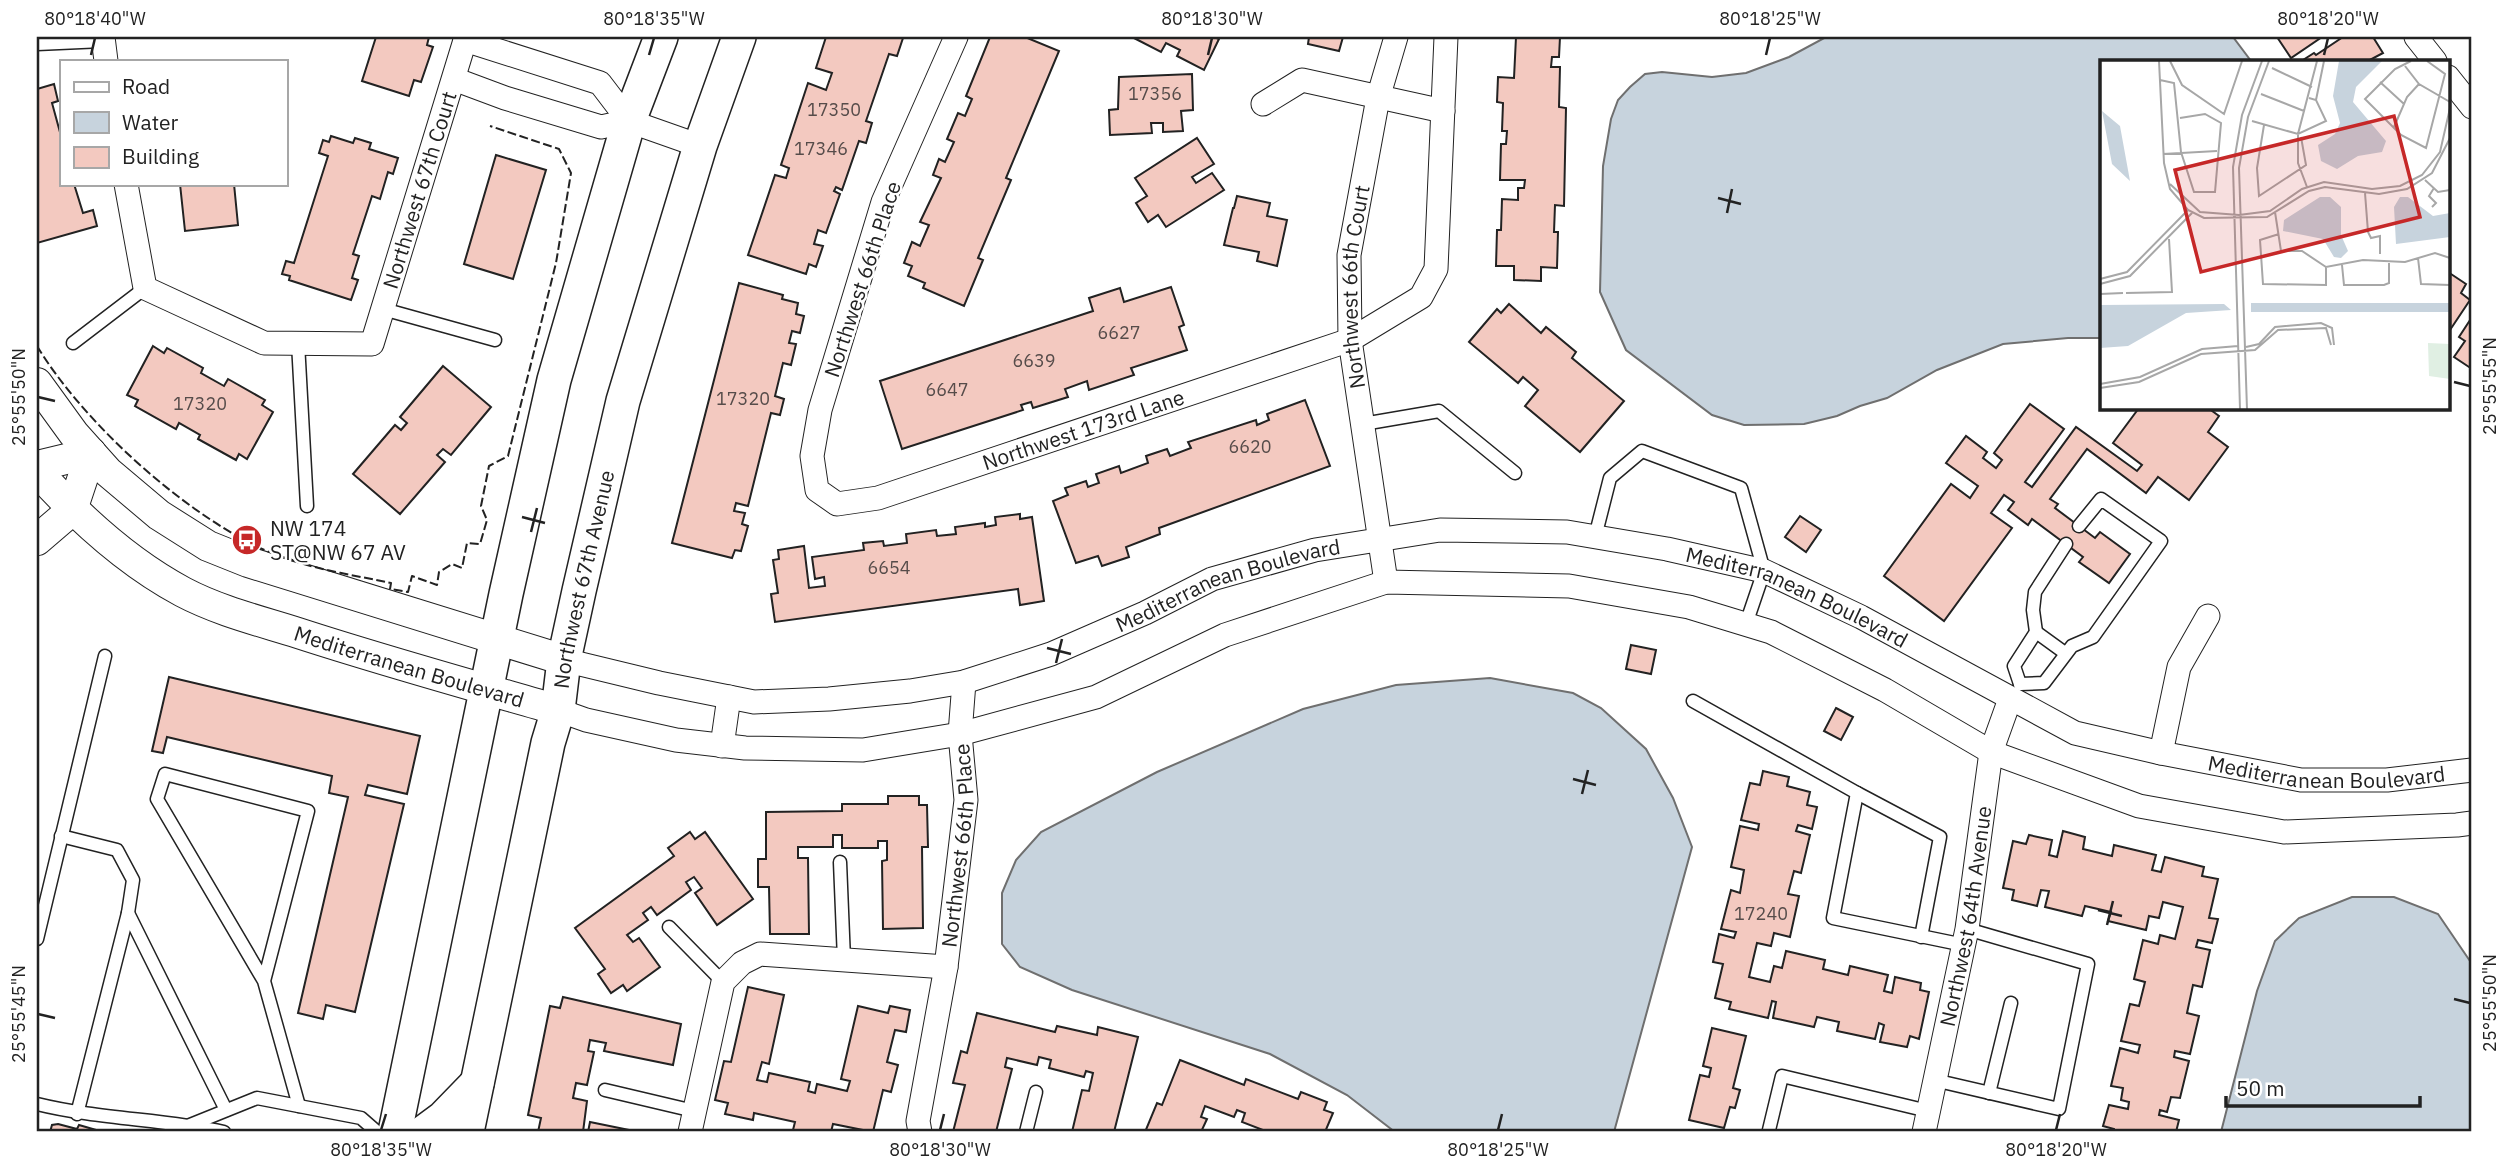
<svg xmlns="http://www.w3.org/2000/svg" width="2509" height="1169" font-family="'IBM Plex Sans',sans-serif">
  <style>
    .water { fill: #c7d3dd; stroke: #6f6f6f; stroke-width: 2 }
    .building { fill: #f3c9c0; stroke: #222; stroke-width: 2 }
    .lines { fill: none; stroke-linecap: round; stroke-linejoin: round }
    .service-casing { stroke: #222; stroke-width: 15 }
    .minor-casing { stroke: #222; stroke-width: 25 }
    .tertiary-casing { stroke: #222; stroke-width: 32 }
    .secondary-casing { stroke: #222; stroke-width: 36 }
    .service { stroke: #fff; stroke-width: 12 }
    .minor { stroke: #fff; stroke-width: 23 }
    .tertiary { stroke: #fff; stroke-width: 30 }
    .secondary { stroke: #fff; stroke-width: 33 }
    .fence { stroke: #222; stroke-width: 2; stroke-dasharray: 9 3.5; stroke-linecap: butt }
    .ticks { fill: none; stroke: #222; stroke-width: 2.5 }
    .labels { text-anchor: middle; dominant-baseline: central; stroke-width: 5; stroke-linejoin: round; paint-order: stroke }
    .number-label { font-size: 18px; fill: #564c4a }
    .street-label { font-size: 21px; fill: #222; stroke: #fff }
    .poi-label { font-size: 21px; fill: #222; stroke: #fff; text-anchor: start }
    .inset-road { fill: none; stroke: #a7a7a7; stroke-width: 2 }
    .view { fill: #c62828; fill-opacity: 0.15; stroke: #c62828; stroke-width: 3.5 }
    .inset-edge { fill: none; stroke: #222; stroke-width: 3.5 }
    .neatline { fill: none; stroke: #222; stroke-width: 2.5 }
    .ticks-label { font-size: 18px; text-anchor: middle; fill: #222 }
  </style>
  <rect width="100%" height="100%" fill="#fff"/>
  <g class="water">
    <path d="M1826,37h407l18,24h-150v277h-33l-65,6 -66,26 -50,28 -27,8 -23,10 -33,8 -60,1 -32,-10 -86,-65 -26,-58 3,-126 8,-47 7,-19 12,-13 15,-13 17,-2 50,5 34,-4 43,-16z"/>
    <path d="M1490,678l83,15 28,15 45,41 27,49 19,49 -78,285h-219l-48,-37 -77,-41 -198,-64 -52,-23 -18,-23v-51l14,-33 25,-28 116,-60 146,-63 93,-24z"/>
    <path d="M2352,897h42l44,17 34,50v168h-251l36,-141 18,-50 24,-23z"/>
  </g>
  <g class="building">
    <path d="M376,37h53l-2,8 6,2 -12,35 -7,-2 -5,16 -47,-15z"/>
    <path d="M826,37l77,1 -6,18 -8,-2 -23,67 6,2 -6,20 -7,-2 -17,49 -6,-3 -2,4 6,3 -14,39 -8,-3 -4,14 9,2 -7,21 -7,-3 -3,10 -58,-19 27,-80 11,3 3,-10 -8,-3 27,-82 18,7 6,-17 -16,-5z"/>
    <path d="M990,37h35l34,14 -53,127 5,2 -33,78 5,2 -19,46 -41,-18 2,-5 -17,-7 4,-10 -8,-3 8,-21 8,4 9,-21 -9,-3 21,-44 -8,-3 6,-16 6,3 9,-20 -7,-3 11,-26 7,3 7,-17 -6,-3z"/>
    <path d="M1132,37h82l5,2 -15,31 -27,-14 3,-6 -14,-7 -5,9z"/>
    <path d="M1309,37h34l-4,14 -31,-7z"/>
    <path d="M1516,37h44l-1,20h-7l-1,10h9l-1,40 7,1 -2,98 -9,-1 -1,27h4l-1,36 -16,-1v14l-27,-1v-14h-18l1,-36h4l1,-31 16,1v-12h6l1,-8h-25l1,-36h5l1,-13h-5l1,-28 -6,-1 1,-25 16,1z"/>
    <path d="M2277,37h45l-31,21z"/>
    <path d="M2343,37h30l10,16 -15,8 -65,-1 11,-7 2,2z"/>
    <path d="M1192,74l1,36 -12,1 2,20 -20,1v-9h-12l1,10 -42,2 -1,-25 9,-1 1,-32z"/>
    <path d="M54,84l4,17 -6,2 9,33v48h13l9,29 10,-3 4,16 -60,17v-154z"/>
    <path d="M331,136l22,7 2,-5 16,5 -2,6 29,9 -5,16 -5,-2 -8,27 -8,-3 -19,58 6,2 -7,22 6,2 -7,20 -62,-20 1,-4 -8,-2 4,-13 8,2 34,-107 -9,-3 4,-13 6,2z"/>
    <path d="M1197,138l17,26 -22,13 4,6 16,-10 12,17 -58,37 -8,-12 -10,7 -12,-19 11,-7 -12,-18z"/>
    <path d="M496,155l50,15 -33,109 -49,-15z"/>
    <path d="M180,184h54l4,41 -53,6z"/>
    <path d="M1237,196l33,7 -3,13 20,4 -10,46 -20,-5 2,-9 -35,-7 9,-37h1z"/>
    <path d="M2448,272l18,12 -5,9 9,7 -22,33z"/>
    <path d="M739,283l44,12 -1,4 16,4 -2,11 8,2 -4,17 -8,-2 -3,12 7,1 -5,21 -8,-2 -8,33 9,3 -4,16 -9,-2 -23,93 -12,-3 -2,8 11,2 -3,11 6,2 -7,25 -6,-1 -3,8 -60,-15z"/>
    <path d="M1171,287l13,38 -5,2 8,23 -56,18 3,7 -45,15 -2,-9 -22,8 3,8 -35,11 -2,-6 -10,3 2,5 -121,39 -22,-68 213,-70 -4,-13 31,-10 4,14z"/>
    <path d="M1509,304l32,29 5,-6 30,25 -4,6 52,43 -44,51 -55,-46 13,-16 -15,-13 -5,6 -49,-41 28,-33 4,4z"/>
    <path d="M2472,317v52l-18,-12 11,-16 -6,-4z"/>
    <path d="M153,346l11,7 3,-5 36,20 -2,5 23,13 4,-7 37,21 -3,5 11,7 -26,47 -8,-5 -3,6 -38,-21 2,-4 -21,-12 -3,6 -41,-23 3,-6 -11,-5z"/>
    <path d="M443,366l48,41 -40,48 -8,-6 -6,6 8,7 -45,52 -47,-40 42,-49 6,5 6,-7 -7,-6z"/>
    <path d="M1305,400l25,66 -171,62 1,6 -34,13 3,10 -27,9 -4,-10 -22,7 -23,-62 15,-6 -3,-7 21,-7 2,6 11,-4 -3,-9 23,-8 2,7 27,-10 -2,-7 21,-7 3,7 21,-8 -3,-6 68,-22 1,5 12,-5 -2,-6z"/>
    <path d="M2030,404l34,25 -39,53 7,5 44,-60 61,44 5,-6 -29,-22 26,-35h69l11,8 -11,16 20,15 -39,53 -31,-23 -12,16 -59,-44 -37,50 8,5 -3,4 40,30 5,-6 30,22 -21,29 -30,-21 4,-5 -51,-38 -4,6 -20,-15 6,-8 -10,-7 -13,18 21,15 -68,93 -60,-45 67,-92 19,14 8,-12 -32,-23 20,-27 21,16 -4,6 13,10 6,-8 -8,-7z"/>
    <path d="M1020,514v5l12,-2 12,84 -24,4 -2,-16 -243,33 -4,-28 7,-1 -5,-33 6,-1 -1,-9 26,-4 5,42 16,-2 -1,-9 -9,2 -3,-22 52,-7 -1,-7 20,-2 1,5 23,-3 -1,-9 30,-4 1,6 19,-2 -1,-7 30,-4v4l11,-2 -1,-8z"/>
    <path d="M1800,516l21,14 -15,22 -21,-15z"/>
    <path d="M1631,645l25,5 -5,24 -25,-5z"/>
    <path d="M169,677l251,59 -13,58 -39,-9 -3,10 39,9 -49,208 -29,-7 -3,14 -25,-6 50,-216 -19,-4 3,-17 -165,-39 -4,16 -11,-2z"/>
    <path d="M1836,708l17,9 -12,23 -17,-9z"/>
    <path d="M1763,771l26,6 -2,9 23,6 -3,13 10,2 -5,22 -14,-4 -2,6 14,4 -9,38 -7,-2 -6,23 11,2 -9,41 -16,-4 -3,13 -14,-3 -8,34 21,5 4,-16 8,2 4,-17 39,9 -2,9 25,6 2,-9 38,9 -4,16 8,2 3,-16 26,6 -1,7 9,2 -10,47 -9,-3 -3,11 -27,-5 4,-17 -5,-2 -4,16 -38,-8 2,-9 -22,-5 -3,10 -41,-9 3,-16 -4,-1 -4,17 -39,-9 2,-7 -16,-4 8,-34 -10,-2 6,-28 15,4 2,-6 -15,-3 10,-39 9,3 4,-23 -13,-3 9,-41 18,4 1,-6 -18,-4 9,-37 10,2z"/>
    <path d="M888,796h31v9h8l1,42h-6l1,81 -40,1 -1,-68 5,-1v-19h-9v7h-36v-13h-9v12h-35v11h10l1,76h-39l-1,-47h-11v-28h8v-47l76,-1v-7h46z"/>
    <path d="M2063,831l22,6 -2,12 29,7 2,-11 42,10 -4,15 9,2 4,-15 39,10 -2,9 16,3 -9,39 9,1 -6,24 -14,-3 -2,7 14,3 -8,37 -9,-2 -6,28 12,3 -9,38 -15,-3 -1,6 15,4 -9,37 -9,-1 -4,15 -7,-2 -1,5 20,5 -3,12h-62v-3l-11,-3 6,-21 19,4 1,-7 -8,-2 2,-12 -12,-2 9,-38 18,5 2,-8 -19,-4 9,-37 9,2 6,-24 -11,-3 9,-39 15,4 2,-9 15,4 8,-32 -20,-5 -4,16 -10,-2 -3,14 -38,-9 3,-9 -26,-6 -3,10 -37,-9 4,-16 -8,-1 -4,16 -25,-6 2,-10 -11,-2 10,-47 13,3 3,-9 23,5 -3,15 8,2z"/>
    <path d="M690,832l5,7 10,-7 48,67 -36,26 -22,-32 7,-5 -8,-11 -8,5 5,8 -34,25 -6,-8 -8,6 5,7 -21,15 6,7 6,-4 21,29 -33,24 -4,-6 -12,8 -13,-19 7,-5 -30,-41 99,-72 -6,-8z"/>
    <path d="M748,987l36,8 -15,69 -7,-2 -5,18 10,2 2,-9 41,9 -2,9 7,2 2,-9 30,7 3,-10 -9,-2 17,-73 30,7 2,-7 20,4 -4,22 -11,-2 -8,32 11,3 -7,27 -8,-2 -10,42 -40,-8 -2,8h-30l-8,-2 2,-8 -41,-9 -1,7 -28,-6 3,-11 -13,-3 9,-39 7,1z"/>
    <path d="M563,997l118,27 -8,41 -69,-14 2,-8 -16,-3 -2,11 6,1 -7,33 -11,-2 -3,15 14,3 -4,31h-45l3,-14 -13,-3 22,-109 10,2z"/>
    <path d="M977,1013l78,19 2,-6 40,9 1,-8 40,10 -24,95h-42l10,-42 7,1 4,-18 -7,-2 -2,6 -35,-9 2,-8 -12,-3 -2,8 -30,-7 -2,9 7,2 -16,63h-43l12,-47 -12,-2 8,-32 6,2z"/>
    <path d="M1712,1028l34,8 -13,52 7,2 -5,18 -5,-1 -6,21 -35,-8 11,-45 9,2 2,-9 -8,-2z"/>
    <path d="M1180,1060l64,25 2,-6 52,20 3,-7 26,10 -3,8 9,3 -8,19h-57l-26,-10 3,-9 -8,-3 -3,7 -29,-11 -4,11 6,2 -6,13h-56l12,-29 5,2z"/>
    <path d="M590,1122l49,10h-51z"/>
    <path d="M58,1124l19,5 2,-4 24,7h-53l2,-7z"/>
  </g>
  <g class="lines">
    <g class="service-casing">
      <g id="service">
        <path d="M37,44l66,-3"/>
        <path d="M383,309l112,31"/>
        <path d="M73,343l72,-55"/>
        <path d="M298,343l9,163"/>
        <path d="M1363,424l76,-13 76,62"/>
        <path d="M1595,537l15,-59 32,-27 99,37 23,83 -18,53"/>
        <path d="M2036,632l29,21"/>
        <path d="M2020,684l24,-1 28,-37 21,-9 68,-96 -60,-42 -22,27"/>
        <path d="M2020,684l-6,-18 22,-34 -3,-22 2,-18 31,-48"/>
        <path d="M1693,701l164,92 -24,125 131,27"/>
        <path d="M1857,793l83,44 -19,100"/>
        <path d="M61,836l56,14 16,30 -5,33 -51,201"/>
        <path d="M840,862l4,98"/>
        <path d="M128,913l98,197"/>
        <path d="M669,927l54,55"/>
        <path d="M37,939l68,-283"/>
        <path d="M264,981l44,-170 -143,-37 -8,25 107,182 35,125"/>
        <path d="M1934,1080l125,29 29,-145 -121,-35"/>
        <path d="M605,1090l89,21"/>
        <path d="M1989,1093l22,-90"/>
        <path d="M37,1104c61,15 125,15 187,28"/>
        <path d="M190,1125l67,-27 104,20 16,14"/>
        <path d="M1769,1130l13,-54 146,35"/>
        <path d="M1026,1132l10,-40"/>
      </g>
    </g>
    <g class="minor-casing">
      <g id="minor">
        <path d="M103,37l3,24"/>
        <path id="s1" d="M956,37l-73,165 -63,208 -8,46 5,34 20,14 41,-6 472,-158 71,-43 15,-28 10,-232"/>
        <path d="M2416,37l19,24"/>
        <path d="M465,40l135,43 29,38"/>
        <path d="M2448,77l24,30"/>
        <path d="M454,79l51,19 96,29 28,-6 71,25"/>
        <path d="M1263,104l39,-24 141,31"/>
        <path id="s2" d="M126,184l19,104 119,55 108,1 94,-307"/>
        <path id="s3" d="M1386,582l-36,-242 -1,-85 29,-157 18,-61"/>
        <path id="s4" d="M564,660l95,23 95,19 75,-3 81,-8 54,-9 87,-28 94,-41 67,-34 103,-29 125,-20 127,2 100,17 97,22 97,46 214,116 86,20 140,27h86l85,-10"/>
        <path d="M558,710l28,10 90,20 69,8 118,2 97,-16 136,-37 129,-62 161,-53 183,4 120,21 82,25 114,58 106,62 148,54 145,26 173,-7 15,-2"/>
        <path d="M722,746l7,-49"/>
        <path d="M2161,753l18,-86 29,-51"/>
        <path d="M690,1132l33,-150 19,-19 18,-9 186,13"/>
        <path id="s5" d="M920,1132l-2,-11 28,-154 20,-167 -6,-66 4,-52"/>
        <path id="s6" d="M1924,1132l43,-203 24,-177 19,-53"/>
      </g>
    </g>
    <g class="tertiary-casing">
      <g id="tertiary">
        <path d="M37,383l37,51 34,38 51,43 49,31 40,16 316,98"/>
        <path d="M37,466l54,-13"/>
        <path id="s7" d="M37,471c42,47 90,91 146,121 36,19 77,29 115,41 86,28 173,52 260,77"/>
        <path d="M37,540l35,-30 19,-57"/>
      </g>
    </g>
    <g class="secondary-casing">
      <g id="secondary">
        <path d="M395,1132l111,-538 48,-214 75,-259 32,-84"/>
        <path d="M424,1132l19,-14 34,-35"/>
        <path id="s8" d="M467,1132l81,-389 10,-33 6,-50 15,-69 44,-190 77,-255 39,-109"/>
      </g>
    </g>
    <use href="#service" class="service"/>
    <use href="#minor" class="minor"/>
    <use href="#tertiary" class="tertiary"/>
    <use href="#secondary" class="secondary"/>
    <path class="fence" d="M37,346c48,79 153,174 239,209 36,14 77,20 115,28l-1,6 18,3 4,-16 25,9 2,-13 13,-8 10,4 5,-25 13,1 7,-24 -6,-14 8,-40 19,-10 48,-193 15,-90 -12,-24 -69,-23"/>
  </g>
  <path class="ticks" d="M91,55l4,-17M649,55l5,-17M1208,55l4,-17M1766,55l4,-17M2324,55l4,-17M1718,198l23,6M1727,213l5,-24M2454,382l16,4M38,397l17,4M522,517l23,6M531,532l6,-24M1047,648l24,6M1056,663l6,-24M1573,779l23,6M1582,794l6,-24M2098,910l24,6M2107,925l6,-24M2454,999l16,4M38,1014l17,4M381,1130l5,-16M940,1130l4,-16M1498,1130l4,-16M2056,1130l4,-16"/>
  <defs>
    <g id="bus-disc" transform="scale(1.575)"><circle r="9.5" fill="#c62828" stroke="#fff"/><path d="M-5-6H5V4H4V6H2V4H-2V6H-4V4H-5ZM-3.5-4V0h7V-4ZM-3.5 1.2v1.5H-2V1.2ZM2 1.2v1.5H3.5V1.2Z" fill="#fff"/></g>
  </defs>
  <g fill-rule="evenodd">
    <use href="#bus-disc" x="247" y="540"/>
  </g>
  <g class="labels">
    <g class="number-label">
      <text x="1155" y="93">17356</text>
      <text x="834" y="109">17350</text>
      <text x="821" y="148">17346</text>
      <text x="1119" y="332">6627</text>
      <text x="1034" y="360">6639</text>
      <text x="947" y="389">6647</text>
      <text x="743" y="398">17320</text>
      <text x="200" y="403">17320</text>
      <text x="1250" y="446">6620</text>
      <text x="889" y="567">6654</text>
      <text x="1761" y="913">17240</text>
    </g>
    <g class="street-label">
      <text stroke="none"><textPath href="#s2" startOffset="506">Northwest 67th Court</textPath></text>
      <text transform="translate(862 279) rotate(-72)">Northwest 66th Place</text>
      <text stroke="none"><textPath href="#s3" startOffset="298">Northwest 66th Court</textPath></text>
      <text stroke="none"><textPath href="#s1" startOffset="761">Northwest 173rd Lane</textPath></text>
      <text stroke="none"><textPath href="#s8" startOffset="565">Northwest 67th Avenue</textPath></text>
      <text stroke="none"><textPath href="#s4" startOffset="688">Mediterranean Boulevard</textPath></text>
      <text stroke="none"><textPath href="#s4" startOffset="1276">Mediterranean Boulevard</textPath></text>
      <text stroke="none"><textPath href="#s7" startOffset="429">Mediterranean Boulevard</textPath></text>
      <text stroke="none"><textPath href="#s4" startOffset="1843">Mediterranean Boulevard</textPath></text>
      <text stroke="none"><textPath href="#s5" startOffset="290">Northwest 66th Place</textPath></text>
      <text stroke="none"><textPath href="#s6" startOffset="220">Northwest 64th Avenue</textPath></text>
    </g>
    <g class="poi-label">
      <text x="270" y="528">NW 174<tspan x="270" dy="24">ST@NW 67 AV</tspan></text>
    </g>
  </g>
  <g transform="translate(2100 60)">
    <rect width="350" height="350" fill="#fff"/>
    <path d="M328,283l22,1v35l-21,-3z" fill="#e0efe3"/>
    <path d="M239,1h43l-26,26 -3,15 33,39 -4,11 -24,4 -21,13 -16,-8 -3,-16 17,-11 5,-11 -7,-27zM2,51l18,15 10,55 -18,-17zM220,137h10l11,10v28l7,16 -7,7 -7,-1 -11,-18 -40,-8 1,-11zM300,137h8l25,19 17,-3v24l-54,7 -2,-37zM151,243h199v9h-199zM124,244l7,6 -45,3 -58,33 -28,2v-43z" fill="#c7d3dd"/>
    <path class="inset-road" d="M59,1l5,102 6,26 18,21 16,8 63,-1 42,-26 16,-4 54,7 28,-5 25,-16 18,-35M70,1l12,24 42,29 18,-53M311,1l-16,8 -30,30 36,36 25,13 19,-74 -18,-13M305,6l14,18 31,18M172,8l40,19M60,20l14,3 7,69 13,40h21l6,-69 -16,-9 -25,4M280,22l24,22M161,34l43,17M216,40l8,-39M152,61l46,13 28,-13 -10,-21 -7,-2M164,65l-7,43 2,28 47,-31 -5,-28M294,67l13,-30 12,-13M63,94l54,-3M325,120l13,12 12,-2M70,124l30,28 39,3 31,-4 32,-22 22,-7 48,7 28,-3 22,-11 18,-23 10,-44M207,127l-9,-24v-29l19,-73M265,133l3,39 3,6 9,-2v18M332,147l4,-4 -7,-7 5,-8M175,152l6,39h21l24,16 37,-7 42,2 30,-9 15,5M179,174l-19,6 3,44 63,1v-18M318,198l3,26 29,1M242,205l2,20h40l5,-2v-22M0,219l27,-7 61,-62M0,224l30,-8 62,-63M26,233l46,-1 -3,-53M0,234l23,-1M146,287l13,-3 16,-17 46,-4 11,5 2,17M0,324l40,-7 62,-28 36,-3M0,328l39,-6 62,-28 54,-4 23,-20 48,-2 5,17M140,349l-7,-242 9,-52 20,-54M147,349l-8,-241 9,-51 21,-56"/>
    <path class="view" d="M294,56l26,101 -219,55 -26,-102z"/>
    <rect width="350" height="350" class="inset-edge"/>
  </g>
  <rect width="2509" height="1169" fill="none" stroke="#ffffff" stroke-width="77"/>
  <rect x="60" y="60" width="228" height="126" fill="#ffffff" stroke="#a7a7a7" stroke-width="2"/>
  <rect x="74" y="82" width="35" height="10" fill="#ffffff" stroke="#a7a7a7" stroke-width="2"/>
  <text x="122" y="94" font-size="21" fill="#222222">Road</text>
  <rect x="74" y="112" width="35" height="21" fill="#c7d3dd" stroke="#a7a7a7" stroke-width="2"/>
  <text x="122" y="130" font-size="21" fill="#222222">Water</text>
  <rect x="74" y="147" width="35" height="21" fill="#f3c9c0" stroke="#a7a7a7" stroke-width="2"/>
  <text x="122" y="164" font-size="21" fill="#222222">Building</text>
  <path d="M2226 1096v10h194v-10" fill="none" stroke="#222222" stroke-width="3.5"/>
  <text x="2236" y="1096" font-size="21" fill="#222222" stroke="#ffffff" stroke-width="5" paint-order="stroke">50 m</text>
  <rect x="38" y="38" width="2432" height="1092" class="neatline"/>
  <g class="ticks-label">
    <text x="95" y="25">80°18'40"W</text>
    <text x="654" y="25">80°18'35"W</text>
    <text x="1212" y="25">80°18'30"W</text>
    <text x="1770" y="25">80°18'25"W</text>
    <text x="2328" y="25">80°18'20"W</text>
    <text transform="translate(2490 386) rotate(-90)" y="6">25°55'55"N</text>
    <text transform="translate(19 397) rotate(-90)" y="6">25°55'50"N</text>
    <text transform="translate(2490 1003) rotate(-90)" y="6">25°55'50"N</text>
    <text transform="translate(19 1014) rotate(-90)" y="6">25°55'45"N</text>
    <text x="381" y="1156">80°18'35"W</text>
    <text x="940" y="1156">80°18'30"W</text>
    <text x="1498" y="1156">80°18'25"W</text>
    <text x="2056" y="1156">80°18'20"W</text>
  </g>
</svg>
